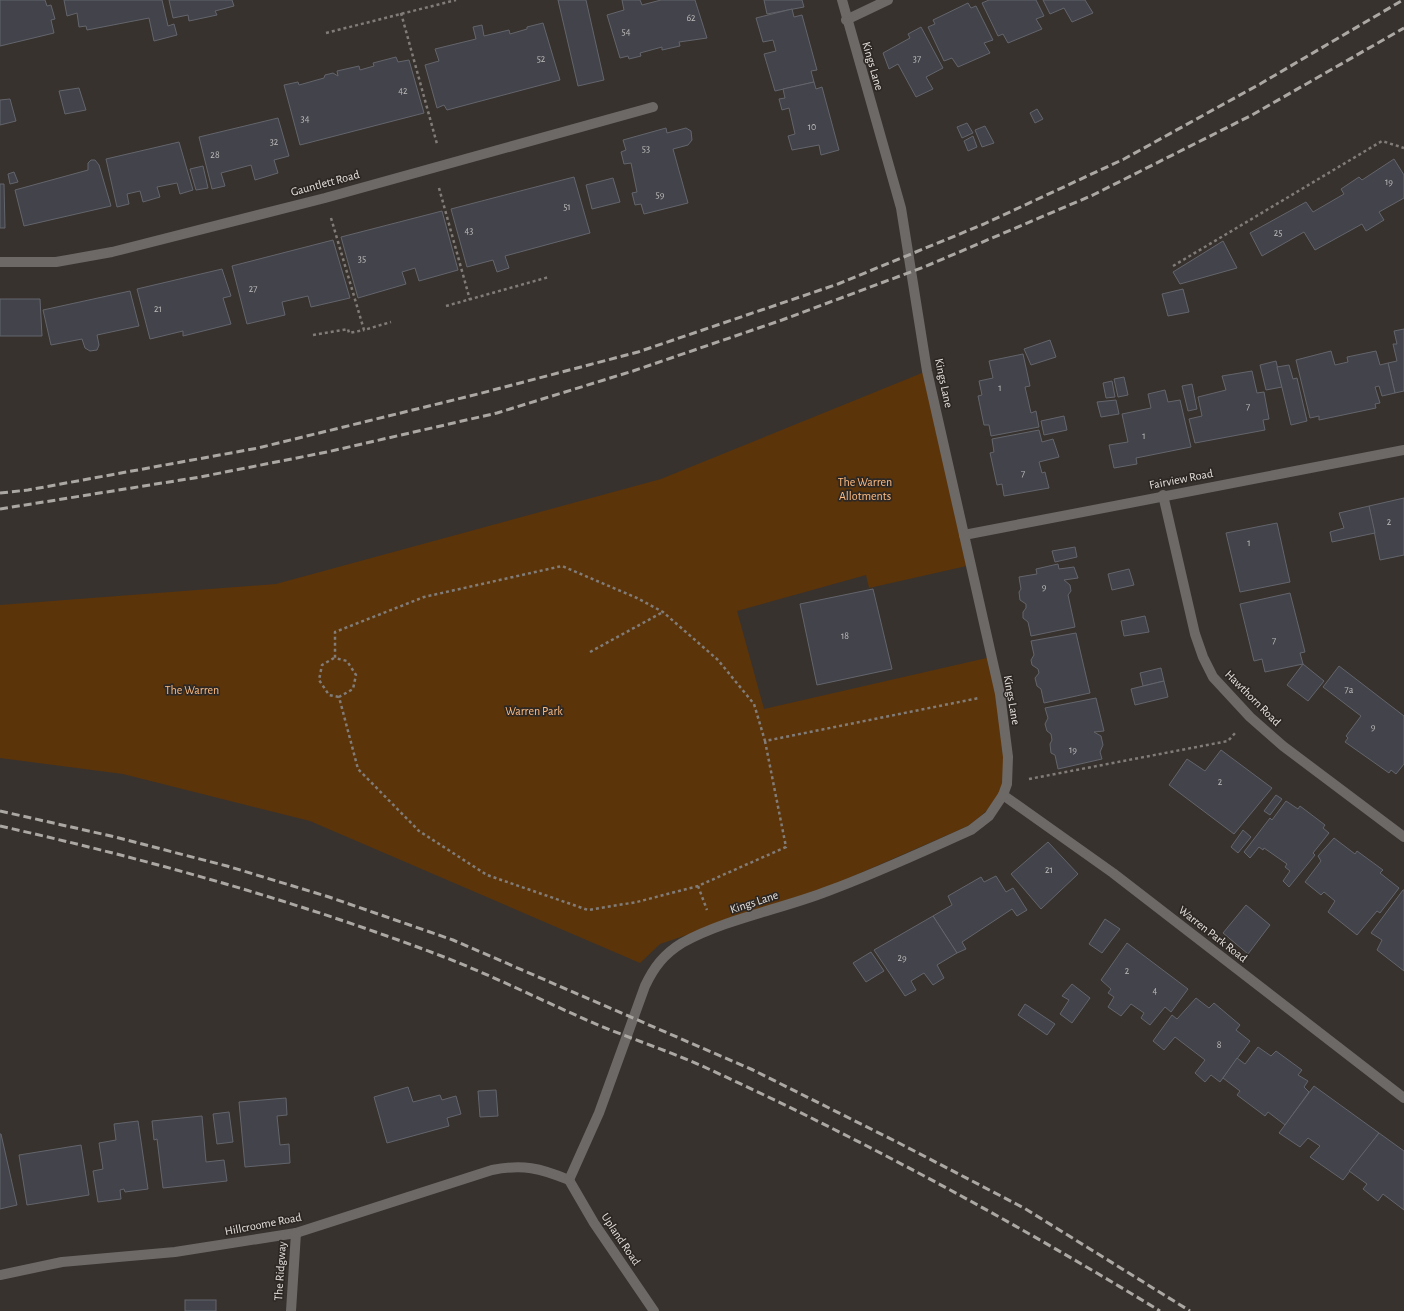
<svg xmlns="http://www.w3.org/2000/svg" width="1404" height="1311" font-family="'Alegreya Sans',sans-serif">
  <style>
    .green { fill: #5c3409 }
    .building { fill: #43444b; stroke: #63656c }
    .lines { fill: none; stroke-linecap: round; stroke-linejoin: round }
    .path { stroke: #817c78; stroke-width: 2.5; stroke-dasharray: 3 3; stroke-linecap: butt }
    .minor { stroke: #6c6967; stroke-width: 10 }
    .rail { stroke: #aba7a3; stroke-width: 3; stroke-dasharray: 8 4; stroke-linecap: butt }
    .labels { text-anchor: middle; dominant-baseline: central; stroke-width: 3.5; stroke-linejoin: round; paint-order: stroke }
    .number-label { font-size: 10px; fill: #bcbab9 }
    .street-label { font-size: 12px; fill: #e5e1de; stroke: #2e2824 }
    .park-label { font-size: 12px; fill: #fdbc82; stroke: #2e2824 }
  </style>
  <rect width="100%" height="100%" fill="#38322e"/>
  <path class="green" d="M927,371l44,194 -102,23 -3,-13 -129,36 27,98 227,-52c4,27 19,106 12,128 -7,19 -19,29 -35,41l-142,62 -166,56 -20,19 -330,-142 -187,-47 -123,-16v-153l276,-21 385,-105z"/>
  <g class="building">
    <path d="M0,0h45l2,6 4,-1 4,14 -4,1 3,13 -54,13z"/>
    <path d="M64,0h98l6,26 6,-2 3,11 -23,6 -5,-23 -62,12 -1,-4 -7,1 -2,-14 -10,3z"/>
    <path d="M169,0h63l2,6 -19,5 2,4 -28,6 -1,-6 -15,3z"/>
    <path d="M558,0h28l18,80 -26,6z"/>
    <path d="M622,0h18l2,5 19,-5h34l12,38 -28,4 1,4 -18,4v-3l-22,6 1,3 -12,3 -1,-3 -8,2 -13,-43 17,-5z"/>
    <path d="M764,0h38l2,7 -37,7z"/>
    <path d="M989,0h47l8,16 -8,3 6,10 -34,14 -5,-9 -5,2 -16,-33z"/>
    <path d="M1043,0h42l8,13 -21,9 -8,-14 -14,6z"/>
    <path d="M968,3l3,5 5,-2 17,34 -9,3 6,10 -32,14 -6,-9 -8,3 -16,-34 7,-3 -2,-4z"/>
    <path d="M792,9l2,8 8,-2 15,55 -6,1 3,11 -39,9 -11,-37 12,-3 -3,-11 -10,2 -7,-24z"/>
    <path d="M543,23l17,57 -113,30 -3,-5 -7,3 -12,-43 14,-4 -4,-12 41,-10 -3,-12 9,-2 2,11 25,-6 1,4 17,-5v-2z"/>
    <path d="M921,27l22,41 -17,9 7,12 -17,8 -18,-33 -9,5 -6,-16 27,-15 -2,-4z"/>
    <path d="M396,57l2,5 11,-2 15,53 -124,32 -16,-60 14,-3 1,3 25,-7 1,-3 8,-2 5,3 -1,-5 22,-5 1,4 14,-4 -1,-3z"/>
    <path d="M814,82l2,7 6,-2 17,63 -18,5 -2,-10 -27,5 -4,-14 7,-2 -6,-26 -7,2 -3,-11 6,-1 -2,-9z"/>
    <path d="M79,88l7,22 -21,4 -6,-23z"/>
    <path d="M10,99l6,22 -16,4v-25z"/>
    <path d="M1037,109l6,10 -8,4 -5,-10z"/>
    <path d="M278,118l11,38 -15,4 4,13 -23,7 -4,-15 -30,8 4,13 -13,3 -13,-52z"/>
    <path d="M967,123l6,10 -11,5 -5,-11z"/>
    <path d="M985,126l9,17 -12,4 -7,-17z"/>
    <path d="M666,128l1,5 19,-5 5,3 1,9 -4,5 -15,4 15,54 -44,11 -3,-10 -6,1 -3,-12 5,-1 -6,-29 -7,1 -3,-12 5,-2 -3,-10z"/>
    <path d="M973,136l4,11 -9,4 -4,-10z"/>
    <path d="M179,142l14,48 -13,4 -3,-11 -20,4 3,10 -17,5 -3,-11 -13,3 2,10 -12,3 -11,-48z"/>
    <path d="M1394,159l10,16v23l-25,14 5,8 -18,11 -4,-7 -47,26 -11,-18 -42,24 -12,-23 56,-31 7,10 31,-18 -3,-5 18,-12 3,3z"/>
    <path d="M91,160h4l4,5 12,41 -87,20 -9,-36 73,-20v-7z"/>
    <path d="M203,166l5,22 -12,2 -6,-21z"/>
    <path d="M14,172l4,10 -8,2 -2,-10z"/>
    <path d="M574,177l16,56 -85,23 4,12 -12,4 -4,-12 -26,7 -16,-58z"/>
    <path d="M613,178l7,24 -28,7 -6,-24z"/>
    <path d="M0,184h4l1,44h-5z"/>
    <path d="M442,211l16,59 -39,11 -4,-13 -13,4 4,12 -48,14 -17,-61z"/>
    <path d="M333,240l17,58 -39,9 -3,-11 -26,6 3,13 -38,9 -15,-58z"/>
    <path d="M1223,241l14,27 -57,16 -7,-12z"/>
    <path d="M222,269l9,27 -8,2 8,26 -48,12v-5l-33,8 -13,-50z"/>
    <path d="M1183,289l6,23 -21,4 -6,-22z"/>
    <path d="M130,291l9,35 -42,9 2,10 -2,5 -7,1 -5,-3 -3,-9 -31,6 -8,-35z"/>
    <path d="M0,299h40l2,37h-42z"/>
    <path d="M1404,329v62l-9,2 -7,-30 9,-2 -4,-17h4l-3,-13z"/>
    <path d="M1050,340l6,17 -25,8 -7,-16z"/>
    <path d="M1331,351l4,14 13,-3 -1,-5 29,-6 4,14 8,-2 7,30 -13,3 -3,-10 -4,1 5,16 -5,1 1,4 -57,12v-4l-9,2 -14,-58z"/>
    <path d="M1023,354l7,32 -5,1 6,26 5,-2 3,16 -48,9 -2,-11h-5l-6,-29 4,-1 -3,-14 14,-3 -4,-17z"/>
    <path d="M1276,361l6,26 -16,3 -6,-25z"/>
    <path d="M1289,365l4,14 4,-1 10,43 -16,4 -14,-58z"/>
    <path d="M1252,371l5,22 7,-1 5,27 -6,1 2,10 -70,13 -6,-24 13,-3 -4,-19 28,-7 -4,-14z"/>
    <path d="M1124,377l4,18 -10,2 -4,-18z"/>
    <path d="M1112,381l3,16 -9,1 -3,-15z"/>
    <path d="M1192,384l5,25 -9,2 -6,-25z"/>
    <path d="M1165,390l3,12 12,-2 11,47 -55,11 1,6 -23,4 -5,-23 19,-3 -6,-28 29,-6 -3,-14z"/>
    <path d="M1116,400l3,14 -18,3 -4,-15z"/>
    <path d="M1064,416l3,14 -23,5 -3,-14z"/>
    <path d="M1039,430l3,12 11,-3 6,18 -20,5 3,11 3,-1 4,16 -45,8 -2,-12 -5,1 -7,-32 4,-1 -2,-13z"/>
    <path d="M1404,498v57l-24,5 -11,-54z"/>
    <path d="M1369,506l6,27 -43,9 -2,-10 14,-4 -5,-15z"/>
    <path d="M1277,523l13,59 -50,10 -14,-59z"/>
    <path d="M1075,547l2,10 -22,5 -3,-11z"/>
    <path d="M1058,564l1,5 15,-2 4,11 -14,2 6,5 1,6 -3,4 7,32 -44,9 -3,-14 -5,-4v-6l3,-4v-4l-6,-4 -1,-8 2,-3 -2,-12 18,-3 -1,-5z"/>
    <path d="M1129,569l5,16 -22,5 -4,-16z"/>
    <path d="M873,589l19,80 -75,16 -17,-81z"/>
    <path d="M1290,593l15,59 -5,1 3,11 -38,8 -3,-13 -8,2 -14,-57z"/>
    <path d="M1145,616l4,16 -25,4 -3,-15z"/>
    <path d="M1076,633l14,60 -46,10 -3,-14 -4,-3 -2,-8 4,-5 -1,-4 -6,-4 -1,-5 3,-5 -3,-14z"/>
    <path d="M1303,664l21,17 -16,20 -21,-16z"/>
    <path d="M1339,666l65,50v48l-8,10 -5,-4 -2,3 -44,-31 3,-4 -2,-2 15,-20 -38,-29z"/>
    <path d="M1161,668l3,13 -21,5 -3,-13z"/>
    <path d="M1164,681l4,16 -33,8 -4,-16z"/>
    <path d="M1096,698l8,33 -10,1 7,4 2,9 -3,7 2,7 -44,10 -3,-14 -4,-2 -1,-9 2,-4 -1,-6 -4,-3 -2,-7 3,-6 -3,-10z"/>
    <path d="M1221,750l51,38 -38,46 -65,-49 18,-26 18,12z"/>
    <path d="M1276,795l6,4 -12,16 -6,-4z"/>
    <path d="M1286,801l12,8 2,-3 25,19 -2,3 6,5 -16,20 2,2 -26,32 -6,-6 7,-10 -5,-4 2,-3 -23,-16 -1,2 -4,-3 -9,11 -6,-6 26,-34 2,2z"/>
    <path d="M1243,830l8,7 -13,16 -7,-6z"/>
    <path d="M1334,838l21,16 2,-3 26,19 -3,3 19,15 -19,25 -3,-2 -20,24 -29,-23 7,-11 -11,-9 -3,3 -16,-13 16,-21 -3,-5z"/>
    <path d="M1048,842l30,32 -37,35 -30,-35z"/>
    <path d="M996,876l10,16 7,-4 14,22 -10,6 -5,-7 -50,33 4,7 -9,4 -24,-37 19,-11 -4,-9 33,-19 3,5z"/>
    <path d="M1403,890h1v81l-27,-21 5,-10 -11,-7z"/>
    <path d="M1246,905l24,20 -22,29 -25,-21z"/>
    <path d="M933,916l24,37 -20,12 7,13 -11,7 -9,-12 -13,8 5,9 -11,6 -31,-46z"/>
    <path d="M1105,919l15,10 -18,24 -13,-9z"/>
    <path d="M1127,943l61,46 -17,23 -6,-5 -15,18 -9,-7 3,-5 -13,-9 -10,12 -13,-9 6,-10 -6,-4 3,-4 -10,-9z"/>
    <path d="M871,952l13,19 -18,11 -13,-19z"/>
    <path d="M1072,984l18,14 -18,25 -12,-9 9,-14 -7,-4z"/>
    <path d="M1196,998l13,10 5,-5 26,22 -4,5 14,11 -30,41 -9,-7 -6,7 -10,-9 10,-13 -30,-23 -11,13 -11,-9 19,-26 5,4z"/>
    <path d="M1025,1004l30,20 -8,11 -29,-20z"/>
    <path d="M1258,1047l13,9 5,-5 26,19 -4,5 10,6 -4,6 5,5 -24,33 -17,-13 -3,4 -28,-21 3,-4 -17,-13 14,-20 8,6z"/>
    <path d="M1314,1086l65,47 -36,47 -33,-23 10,-11 -12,-8 -8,9 -21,-14z"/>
    <path d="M408,1087l5,15 27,-7 2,5 14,-4 5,18 -14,4 2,8 -62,17 -13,-46z"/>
    <path d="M496,1090l2,26 -18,1 -2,-26z"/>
    <path d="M286,1098l1,17 -10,1 3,29 9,-1 1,19 -45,4 -6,-65z"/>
    <path d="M229,1112l4,30 -16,2 -4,-30z"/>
    <path d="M202,1116l4,46 18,-2 3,21 -64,7 -6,-49 -3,1 -2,-19z"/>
    <path d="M138,1121l10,68 -23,3 -1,-3 -4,1 1,9 -23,3 -5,-31 10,-2 -4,-26 17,-3 -2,-16z"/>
    <path d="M1379,1133l25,18v59l-21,-16 -5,7 -15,-12 4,-5 -18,-13z"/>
    <path d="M1,1134l16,71 -17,4v-75z"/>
    <path d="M81,1145l8,50 -62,10 -8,-50z"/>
    <rect x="185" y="1300" width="31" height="11"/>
  </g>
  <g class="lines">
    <g class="path">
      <path d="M401,13l36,131"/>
      <path d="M326,33l130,-33"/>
      <path d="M439,188l31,112"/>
      <path d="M331,218l33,112 27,-8"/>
      <path d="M1173,266l209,-125 22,7"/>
      <path d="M446,306l103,-29"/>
      <path d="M313,335l35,-6 1,4 15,-3"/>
      <path d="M590,652l73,-40"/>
      <path d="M334,658l-12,7 -3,15 10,15 10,2"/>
      <path d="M765,741l21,106 -88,39 -61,16 -49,8 -101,-35 -68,-44 -61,-62 -19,-72 14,-8 3,-14 -9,-14 -12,-3v-26l89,-35 138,-31 75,32 26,14 55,48 36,44 11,37 214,-43"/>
      <path d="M1029,779l199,-38 8,-9"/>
      <path d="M698,886l9,24"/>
    </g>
    <g class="minor">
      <path d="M846,20l42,-20"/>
      <path d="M0,262h56l56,-10 213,-54 328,-91"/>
      <path d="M1163,495l32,139 8,23 10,20 37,40 33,29 121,91"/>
      <path d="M964,535l440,-85"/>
      <path d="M1003,795l110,78 291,225"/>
      <path d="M569,1180l30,-67 46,-127c9,-19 19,-32 37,-43 43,-24 100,-34 146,-52 49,-18 96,-40 143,-61l18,-14 14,-21 4,-11 1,-27 -8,-63 -73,-323 -26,-163 -59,-208"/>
      <path d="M569,1180l25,43 60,88"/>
      <path d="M0,1275l62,-13 113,-10 121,-19 196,-63c31,-6 48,-2 77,10"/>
      <path d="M291,1311l5,-78"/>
    </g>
    <g class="rail">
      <path d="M0,493l28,-3 230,-42 220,-54 160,-42 200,-68 146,-60 140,-65 136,-75 143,-84"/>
      <path d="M0,509l200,-32 127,-25 170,-39 136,-42 149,-51 142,-53 169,-72 159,-80 152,-87"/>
      <path d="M0,811l111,25 116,30 102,31 124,43 300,130 144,72 127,66 166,103"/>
      <path d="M0,826c151,34 300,76 444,131 49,19 97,43 145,64 41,18 84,31 124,50 154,71 303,152 447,240"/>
    </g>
  </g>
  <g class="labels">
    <g class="number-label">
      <text x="691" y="18">62</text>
      <text x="626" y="32">54</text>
      <text x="541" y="59">52</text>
      <text x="917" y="59">37</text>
      <text x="403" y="91">42</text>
      <text x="305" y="119">34</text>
      <text x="812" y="127">10</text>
      <text x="274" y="142">32</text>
      <text x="646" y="149">53</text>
      <text x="215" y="155">28</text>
      <text x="1389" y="182">19</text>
      <text x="660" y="195">59</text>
      <text x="567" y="207">51</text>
      <text x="469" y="231">43</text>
      <text x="1278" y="233">25</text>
      <text x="362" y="259">35</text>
      <text x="253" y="289">27</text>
      <text x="158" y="309">21</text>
      <text x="1000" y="388">1</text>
      <text x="1248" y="407">7</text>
      <text x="1144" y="436">1</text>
      <text x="1023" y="474">7</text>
      <text x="1389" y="522">2</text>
      <text x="1249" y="543">1</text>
      <text x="1044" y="587">9</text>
      <text x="845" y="636">18</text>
      <text x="1274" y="641">7</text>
      <text x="1349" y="690">7a</text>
      <text x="1373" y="727">9</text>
      <text x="1073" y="750">19</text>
      <text x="1220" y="782">2</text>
      <text x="1049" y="870">21</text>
      <text x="902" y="958">29</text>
      <text x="1127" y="971">2</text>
      <text x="1155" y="991">4</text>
      <text x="1219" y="1045">8</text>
    </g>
    <g class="street-label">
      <text transform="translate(873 66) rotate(74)">Kings Lane</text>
      <text transform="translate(325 183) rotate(-15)">Gauntlett Road</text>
      <text transform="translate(944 383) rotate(78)">Kings Lane</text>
      <text transform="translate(1181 479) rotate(-11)">Fairview Road</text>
      <text transform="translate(1253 698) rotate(45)">Hawthorn Road</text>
      <text transform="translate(1012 700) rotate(80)">Kings Lane</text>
      <text transform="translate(754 902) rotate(-18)">Kings Lane</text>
      <text transform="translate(1213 934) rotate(38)">Warren Park Road</text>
      <text transform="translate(263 1224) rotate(-11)">Hillcroome Road</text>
      <text transform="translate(621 1239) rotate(56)">Upland Road</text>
      <text transform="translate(280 1271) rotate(-86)">The Ridgway</text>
    </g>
    <g class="park-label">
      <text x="865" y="482">The Warren<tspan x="865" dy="14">Allotments</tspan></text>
      <text x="192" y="690">The Warren</text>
      <text x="534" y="711">Warren Park</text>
    </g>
  </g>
</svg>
